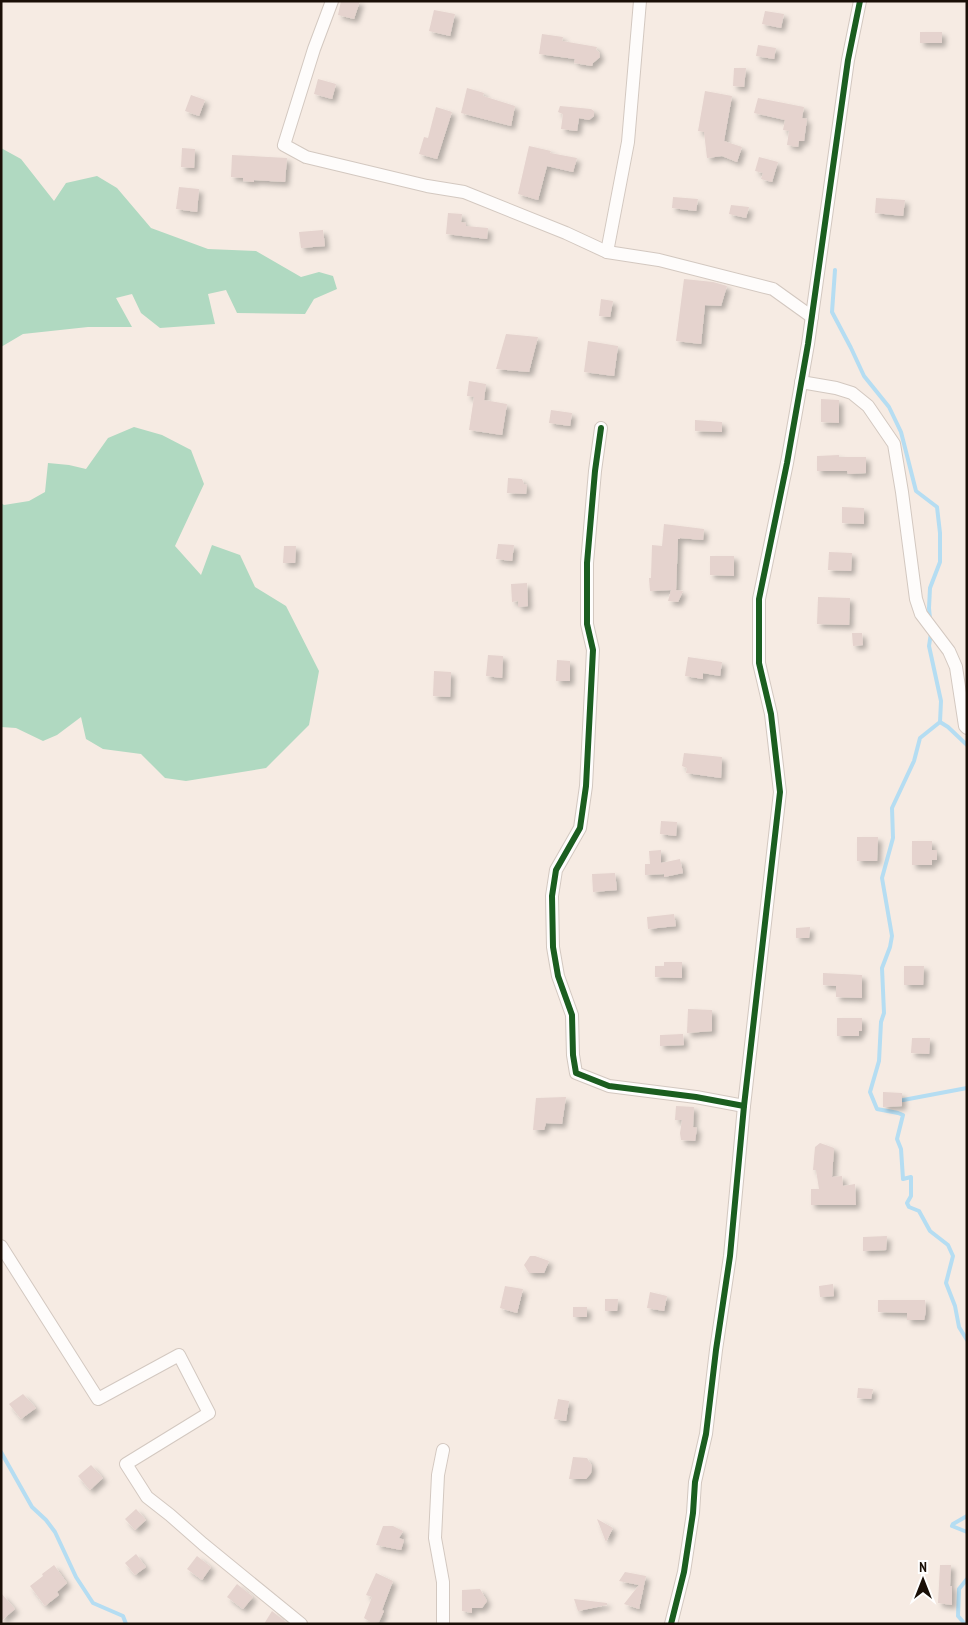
<svg xmlns="http://www.w3.org/2000/svg" width="968" height="1625" font-family="'PT Sans Narrow',sans-serif">
  <style>
    .forest { fill: #b0d9c1 }
    .lines { fill: none; stroke-linecap: round; stroke-linejoin: round }
    .stream { stroke: #b5ddf2; stroke-width: 4 }
    .building { fill: #e5d3ce; filter: url(#shadow) }
    .minor-casing { stroke: #d3c8c0; stroke-width: 14 }
    .minor { stroke: #fefcfb; stroke-width: 12 }
    .cycleway-casing { stroke: #fff; stroke-width: 9 }
    .cycleway { stroke: #1b5e20; stroke-width: 6 }
  </style>
  <defs>
    <filter id="shadow"><feDropShadow dx="4" dy="4" stdDeviation="2.5" flood-color="#0004"/></filter>
  </defs>
  <rect width="100%" height="100%" fill="#f6ebe3"/>
  <g class="forest">
    <path d="M1,148l20,11 33,42 12,-18 31,-7 20,12 34,40 57,21 48,2 45,26 18,-5 14,4 4,13 -23,10 -9,15 -68,-1 -11,-23 -18,4 7,30 -55,4 -19,-15 -9,-19 -16,4 16,29h-44l-65,7 -22,13z"/>
    <path d="M134,427l28,8 29,15 13,34 -29,62 26,29 11,-30 28,10 15,32 31,19 33,65 -10,54 -43,43 -80,13 -21,-3 -24,-24 -38,-5 -17,-10 -5,-22 -24,18 -14,6 -27,-13 -15,-1v-224l3,2 25,-4 16,-9 3,-29 21,2 17,4 22,-31z"/>
  </g>
  <g class="lines">
    <g class="stream">
      <path d="M835,270l-3,42 19,36 13,28 25,31 12,25 15,59 21,16 3,26v29l-10,26 -1,20 1,11"/>
      <path d="M931,633l-2,13 12,55 -1,21 8,5 19,18"/>
      <path d="M940,722l-20,16 -6,23 -22,47 1,30 -11,40 10,58 -2,11 -8,21 2,45 -3,9 -2,39 -9,31 7,17 21,4 5,2 -6,24 4,10 2,30 8,-2v19l-4,7 2,4 10,4 11,20 18,14 5,11 -7,27 9,23 4,21 8,13"/>
      <path d="M898,1101l69,-13"/>
      <path d="M1,1452l31,55 14,13 9,12 21,45 17,26 30,13 3,8"/>
      <path d="M967,1516l-14,8 -1,2 15,6"/>
      <path d="M965,1624l-7,-8 1,-27 8,-10"/>
    </g>
  </g>
  <g class="building">
    <path d="M341,1h19l-6,18 -16,-4z"/>
    <path d="M434,10l21,4 -5,22 -21,-5z"/>
    <path d="M765,11l19,3 -3,14 -19,-4z"/>
    <rect x="920" y="32" width="22" height="11"/>
    <path d="M542,34l21,3 -1,4 35,6 -1,3 3,2 1,5 -7,6 -1,3 -18,-3 1,-4 -36,-5z"/>
    <path d="M758,45l18,3 -2,11 -18,-3z"/>
    <path d="M734,68h12l-2,19 -11,-1z"/>
    <path d="M318,79l18,5 -4,15 -18,-5z"/>
    <path d="M467,88l17,5 -1,3 32,10 -4,20 -50,-13z"/>
    <path d="M705,91l27,5 -8,45 18,6 -5,15 -15,-6 -15,2 -3,-26 -6,-1z"/>
    <path d="M191,95l14,5 -6,16 -14,-5z"/>
    <path d="M758,98l46,9 -2,11 5,1 -3,22h-5l-1,6 -11,-2 2,-14 -6,-1 2,-10 -31,-7z"/>
    <path d="M560,106l31,3 3,2v5l-5,4 -10,-2 -2,13 -16,-2 2,-15 -5,-2z"/>
    <path d="M436,107l16,5 -15,47 -18,-5 5,-17 4,1z"/>
    <path d="M529,146l22,5 -1,2 27,5 -4,14 -26,-6 -9,34 -20,-6z"/>
    <path d="M182,148l13,1 -1,19 -13,-1z"/>
    <path d="M232,155l55,3 -2,24 -31,-2v2l-11,-1v-3l-12,-1z"/>
    <path d="M759,157l19,5 -6,20 -11,-3 2,-6 -8,-2z"/>
    <path d="M179,187l20,2 -2,23 -21,-3z"/>
    <path d="M673,197l25,2 -2,12 -24,-3z"/>
    <path d="M876,198l29,2 -2,16 -28,-3z"/>
    <path d="M731,205l18,2 -3,11 -17,-4z"/>
    <path d="M448,213l14,1 -1,8 5,1v3l22,2 -1,11 -41,-5z"/>
    <path d="M323,230l2,16 -24,2 -2,-16z"/>
    <path d="M684,279l29,3 14,4 -6,20 -16,-1 -4,39 -25,-3z"/>
    <path d="M601,299l12,2 -3,16 -11,-1z"/>
    <path d="M506,334l32,3 -9,35 -33,-3z"/>
    <path d="M588,341l30,5 -4,30 -30,-4z"/>
    <path d="M469,381l17,3 -2,16 23,4 -5,31 -33,-5 5,-33 -7,-1z"/>
    <path d="M821,399l18,1v23l-18,-1z"/>
    <path d="M551,410l21,3 -2,13 -21,-3z"/>
    <path d="M695,420l27,2v10l-27,-1z"/>
    <path d="M839,455v2h27v16l-18,1 -1,-3h-30v-15z"/>
    <path d="M508,478l14,1 2,5 3,1 -1,9 -19,-1z"/>
    <path d="M842,507l22,1v16l-22,-1z"/>
    <path d="M664,524l40,5 -1,11 -23,-2v1h-2l-2,51 7,1 -5,11 -10,-1 3,-11 -21,1 -1,-13h2l1,-33 10,1z"/>
    <path d="M498,544l16,1 -2,16 -16,-2z"/>
    <path d="M284,546h12l-1,17h-12z"/>
    <path d="M829,552l23,1 -1,18 -23,-1z"/>
    <path d="M710,556h24v20l-24,-1z"/>
    <path d="M527,583l1,23 -10,1v-6l-6,1 -1,-18z"/>
    <path d="M818,597l32,1 -1,27 -32,-1z"/>
    <path d="M852,633h10l1,12 -10,1z"/>
    <path d="M488,655l15,1 -1,22 -16,-2z"/>
    <path d="M688,657l34,5 -2,14 -17,-3v6l-18,-3z"/>
    <path d="M557,660l13,1v20h-14z"/>
    <path d="M434,671l17,1 -1,25 -17,-1z"/>
    <path d="M684,753l38,4 -1,21 -35,-5 1,-5 -5,-2z"/>
    <path d="M661,821l16,1 -1,14 -16,-2z"/>
    <path d="M857,837h21l-1,24h-20z"/>
    <path d="M912,841h20v9h5v10h-5v5h-20z"/>
    <path d="M661,850v13l19,-4 3,14 -19,4v-3l-19,1v-11h5l-1,-13z"/>
    <path d="M615,873l2,17 -24,2 -1,-18z"/>
    <path d="M674,914l2,12 -28,3 -1,-12z"/>
    <path d="M810,927l-1,11h-13v-10z"/>
    <path d="M664,962h18v16l-27,-1v-11h9z"/>
    <path d="M904,966h20l-1,19h-19z"/>
    <path d="M823,973l39,2v23l-26,-1v-11l-13,-1z"/>
    <path d="M688,1009l24,1v21l-25,2z"/>
    <path d="M837,1018h25v13h-3v5h-22z"/>
    <path d="M683,1034l1,11 -24,1v-11z"/>
    <path d="M912,1038h18l-1,16 -18,-1z"/>
    <path d="M883,1092l19,1v13l-19,1z"/>
    <path d="M566,1097l-4,27 -16,-1 -2,7h-11l3,-32z"/>
    <path d="M676,1106l18,1 -1,20 4,1 -2,13 -14,-1 -1,-7 2,-13h-7z"/>
    <path d="M820,1143l14,5 -2,29 10,-1 1,10 12,-2 1,21h-45v-16h8l-3,-19h-3l2,-23z"/>
    <path d="M887,1236l-1,14 -23,1v-14z"/>
    <path d="M530,1256h5l14,5 -5,12h-15l-5,-8z"/>
    <path d="M833,1284l1,12 -14,1 -1,-11z"/>
    <path d="M505,1286l18,3 -6,24 -17,-5z"/>
    <path d="M650,1292l17,4 -3,15 -17,-3z"/>
    <path d="M605,1299h13l-1,12h-12z"/>
    <path d="M878,1300h47l1,11 -2,9h-17v-7l-29,-1z"/>
    <rect x="573" y="1307" width="14" height="10"/>
    <path d="M858,1388l15,1 -2,10 -14,-1z"/>
    <path d="M23,1394l13,14 -15,11 -12,-15z"/>
    <path d="M558,1399l11,2 -3,20 -12,-2z"/>
    <path d="M573,1457l14,1 5,8 -1,7 -5,6h-17z"/>
    <path d="M91,1465l12,13 -13,12 -12,-14z"/>
    <path d="M136,1509l10,11 -11,10 -10,-11z"/>
    <path d="M597,1519l16,9 -7,14z"/>
    <path d="M383,1526h10l10,5 -4,7 5,2 -3,10 -25,-5z"/>
    <path d="M136,1554l10,13 -11,8 -10,-12z"/>
    <path d="M197,1556l14,11 -9,13 -15,-11z"/>
    <path d="M54,1565l13,18 -10,9 2,3 -14,11 -15,-20 13,-10 -1,-2z"/>
    <path d="M940,1565h11l-1,21h2v19l-14,-2z"/>
    <path d="M625,1572l21,4 -7,33 -15,-5 15,-19 -20,-4z"/>
    <path d="M376,1573l17,8 -11,29 2,1 -5,11 -7,1 -8,-5 8,-21 -6,-2z"/>
    <path d="M237,1584l16,13 -10,12 -16,-12z"/>
    <path d="M480,1589l7,12 -5,7h-10v5l-10,-2v-21z"/>
    <path d="M1,1593l14,16 -14,12z"/>
    <path d="M574,1599l33,4v2l-29,6z"/>
    <path d="M272,1611l16,13h-24z"/>
  </g>
  <g class="lines">
    <g class="minor-casing">
      <g id="minor">
        <path d="M332,1l-18,48 -30,96 22,12 121,29 37,6 102,41 41,19 52,8 114,29 39,28"/>
        <path d="M607,252l21,-110 12,-141"/>
        <path d="M801,382l35,6 16,5 16,13 26,38 8,48 14,107 5,15 28,37 7,16 9,59 2,2"/>
        <path d="M601,428l-6,43 -8,92v61l6,26 -7,136 -6,42 -24,42 -4,26 1,51 5,29 14,39 1,40 3,18 33,13 87,11 48,9"/>
        <path d="M1,1246l97,153 81,-44 30,58 -83,51 21,33 23,18 33,29 98,80"/>
        <path d="M443,1624v-42l-8,-44 3,-63 5,-25"/>
        <path d="M671,1624l13,-52 9,-59 2,-31 11,-48 10,-84 14,-94 14,-150 36,-314 -9,-78 -12,-51v-64l28,-136 21,-119 40,-284 12,-59"/>
      </g>
    </g>
    <use href="#minor" class="minor"/>
    <g class="cycleway-casing">
      <g id="cycleway">
        <path d="M601,428l-6,43 -8,92v61l6,26 -7,136 -6,42 -24,42 -4,26 1,51 5,29 14,39 1,40 3,18 33,13 87,11 48,9"/>
        <path d="M671,1624l13,-52 9,-59 2,-31 11,-48 10,-84 14,-94 14,-150 36,-314 -9,-78 -12,-51v-64l28,-136 21,-119 40,-284 12,-59"/>
      </g>
    </g>
    <use href="#cycleway" class="cycleway"/>
  </g>
  <rect width="968" height="1625" fill="none" stroke="#1a0f07" stroke-width="5"/>
  <g transform="translate(923 1580)" stroke="#ffffff" stroke-width="4" paint-order="stroke">
  <path d="M0-4L9 19L0 12L-9 19Z" fill="#1a0f07"/>
  <text y="-8" font-size="14" font-weight="bold" text-anchor="middle" fill="#1a0f07">N</text>
  </g>
</svg>
